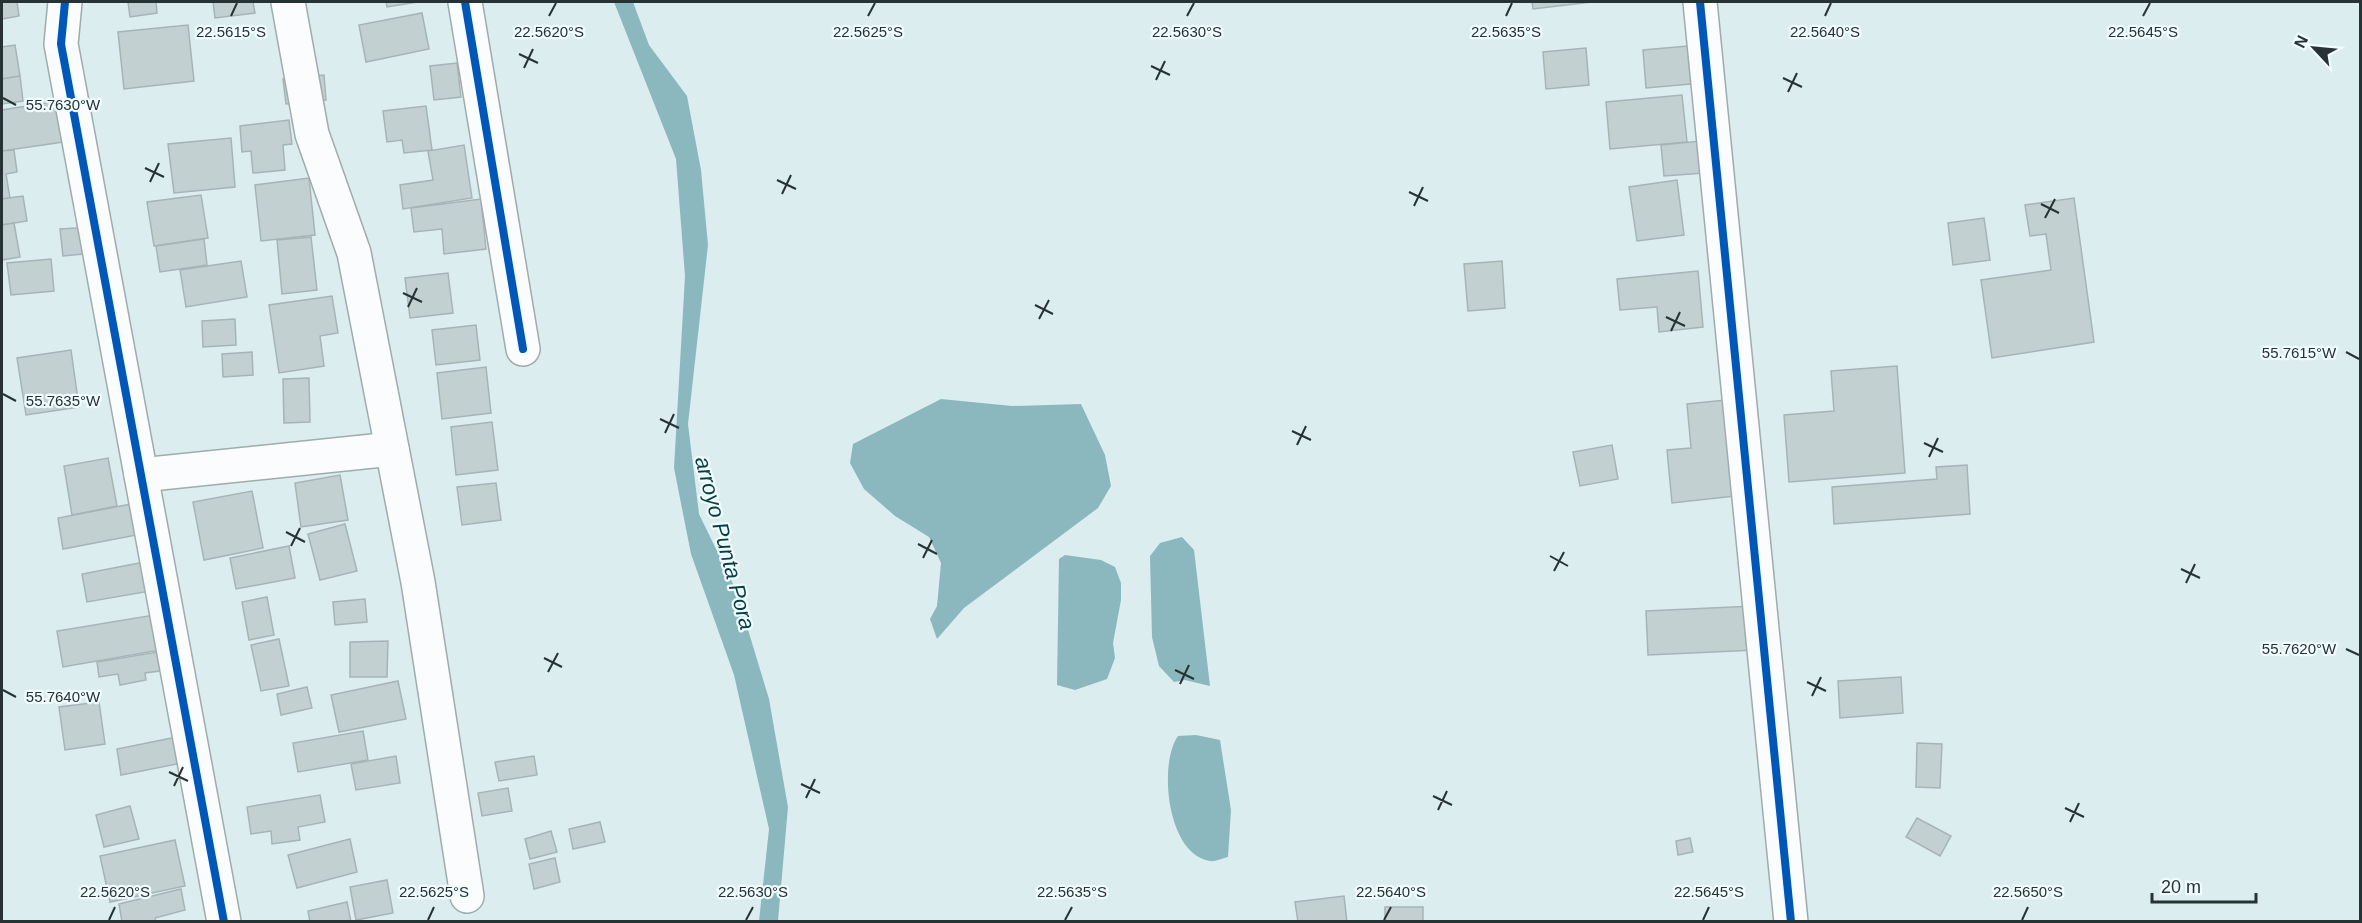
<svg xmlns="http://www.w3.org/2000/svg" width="2362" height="923" font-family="Helvetica,sans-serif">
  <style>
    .water { fill: #8bb8be }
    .building { fill: #c3d0d2; stroke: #a7b4b6; stroke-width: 1.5 }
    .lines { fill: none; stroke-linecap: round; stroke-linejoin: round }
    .minor-casing { stroke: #9eacad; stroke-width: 36 }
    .minor { stroke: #fafcfd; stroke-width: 33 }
    .cycleway-casing { stroke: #f0fcfe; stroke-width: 11 }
    .cycleway { stroke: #0057b8; stroke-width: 8 }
    .ticks { fill: none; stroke: #263234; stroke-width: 2 }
    .labels { text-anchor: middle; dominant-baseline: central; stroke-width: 4.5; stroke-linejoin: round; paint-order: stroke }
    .water-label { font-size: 22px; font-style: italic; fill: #053e44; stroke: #f0fcfe }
    .ticks-label { font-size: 15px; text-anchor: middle; fill: #263234; stroke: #f0fcfe; stroke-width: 4.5; stroke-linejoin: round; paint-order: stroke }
  </style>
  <rect width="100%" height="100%" fill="#dcedef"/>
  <g class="water">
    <path d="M614,2h19l16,43 38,51 14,74 7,75 -20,179 11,90 37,76 33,109 19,108 -10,114h-19l10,-92 -35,-154 -43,-121 -17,-86 11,-192 -9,-117z"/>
    <path d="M941,399l71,7 69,-2 24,51 6,31 -13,22 -134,100 -27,31 -7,-20 7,-13 4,-43 -12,-26 -34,-21 -31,-27 -14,-26 3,-19z"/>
    <path d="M1182,537l12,13 16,136 -25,-6 -11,2 -15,-16 -7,-29 -2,-81 10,-13z"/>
    <path d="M1065,555l36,5 14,7 6,16v17l-8,43 2,15 -8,21 -32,11 -18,-5 2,-126z"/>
    <path d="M1196,735l24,5 11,70 -3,47c-5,1 -13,5 -18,4 -43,-6 -52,-97 -32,-125z"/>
  </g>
  <g class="building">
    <path d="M2,2h15l2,14 -17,3z"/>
    <path d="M128,2h28l1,11 -27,4z"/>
    <path d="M213,2h40l2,11 -40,5z"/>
    <path d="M386,2h32l-31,5z"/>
    <path d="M1532,2h60l-59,7z"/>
    <path d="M422,13l7,36 -63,13 -7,-37z"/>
    <path d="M188,25l6,56 -70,8 -6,-57z"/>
    <path d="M15,45l5,31 -18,3v-32z"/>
    <path d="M1699,45l3,38 -56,5 -3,-38z"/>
    <path d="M1586,48l3,37 -43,4 -3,-37z"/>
    <path d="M457,63l4,34 -27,3 -4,-34z"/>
    <path d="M324,75l2,25 -40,4 -3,-25z"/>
    <path d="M20,76l3,25 -21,3v-25z"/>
    <path d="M1682,95l5,47 -77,7 -4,-47z"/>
    <path d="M58,101l5,41 -61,9v-41z"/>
    <path d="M426,106l6,44 -28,3 -2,-13 -15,2 -4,-31z"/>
    <path d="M289,120l3,24 -9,1 2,25 -32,3 -2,-22 -9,1 -2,-26z"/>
    <path d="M231,138l4,49 -61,6 -6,-49z"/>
    <path d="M1701,141l3,32 -40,3 -3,-31z"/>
    <path d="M464,145l8,53 -69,11 -3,-24 33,-5 -5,-29z"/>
    <path d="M14,150l3,22 -11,2 4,24 -8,1v-48z"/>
    <path d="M309,178l6,57 -54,6 -6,-56z"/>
    <path d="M1677,180l7,55 -47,6 -8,-54z"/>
    <path d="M201,195l7,43 -54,8 -7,-44z"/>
    <path d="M23,196l4,25 -25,4v-26z"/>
    <path d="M2074,198l20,144 -102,16 -11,-78 70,-10 -5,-36 -16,2 -5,-31z"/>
    <path d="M481,199l5,50 -42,5 -2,-25 -28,3 -3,-24z"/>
    <path d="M1984,218l6,42 -37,5 -5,-42z"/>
    <path d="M14,223l6,34 -18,3v-35z"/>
    <path d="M93,227l2,26 -32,3 -3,-27z"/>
    <path d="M311,237l6,53 -35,4 -5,-54z"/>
    <path d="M204,239l3,26 -47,7 -4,-26z"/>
    <path d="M51,259l3,32 -43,4 -4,-32z"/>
    <path d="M241,261l6,36 -61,10 -6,-37z"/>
    <path d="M1502,261l3,47 -37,3 -4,-47z"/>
    <path d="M1698,271l5,56 -44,5 -2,-25 -37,3 -3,-31z"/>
    <path d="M448,273l5,40 -43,5 -5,-40z"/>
    <path d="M332,296l6,37 -18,3 4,30 -45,7 -10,-68z"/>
    <path d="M235,319l1,26 -33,2 -1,-26z"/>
    <path d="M476,325l4,35 -44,5 -4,-35z"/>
    <path d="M71,350l8,57 -53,8 -9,-57z"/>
    <path d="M252,352l1,23 -30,2 -1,-23z"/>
    <path d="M1897,366l8,107 -116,9 -5,-67 50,-4 -3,-40z"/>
    <path d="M486,367l5,46 -49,6 -5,-46z"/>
    <path d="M309,378l1,44 -26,1 -1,-44z"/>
    <path d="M1735,399l9,96 -72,8 -5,-53 24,-2 -4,-44z"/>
    <path d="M492,422l6,48 -42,5 -5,-48z"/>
    <path d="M1612,445l6,34 -38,7 -7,-34z"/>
    <path d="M108,458l9,48 -45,9 -8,-49z"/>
    <path d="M1967,465l3,49 -136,10 -2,-37 105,-8 -1,-12z"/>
    <path d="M340,475l8,45 -47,7 -6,-44z"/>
    <path d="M496,483l5,37 -39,5 -5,-38z"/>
    <path d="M252,491l11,57 -59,12 -11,-58z"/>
    <path d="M142,502l5,31 -84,16 -5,-31z"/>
    <path d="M345,524l12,47 -37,9 -12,-46z"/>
    <path d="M289,546l6,32 -59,11 -6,-31z"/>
    <path d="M150,561l6,29 -69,12 -5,-28z"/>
    <path d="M267,597l7,38 -25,5 -7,-38z"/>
    <path d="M365,599l2,23 -32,3 -2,-23z"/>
    <path d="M1754,606l2,44 -108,5 -2,-44z"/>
    <path d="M160,614l6,35 -103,18 -6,-36z"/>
    <path d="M279,639l10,47 -28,5 -10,-46z"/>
    <path d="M388,641l-1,36h-37v-35z"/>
    <path d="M164,651l3,19 -22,3 1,7 -26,5 -2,-11 -19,3 -2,-15z"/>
    <path d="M1901,677l2,36 -63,5 -2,-37z"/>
    <path d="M398,681l8,38 -67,13 -8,-37z"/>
    <path d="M307,687l5,21 -31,7 -4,-21z"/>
    <path d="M99,702l6,42 -40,6 -6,-43z"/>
    <path d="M363,731l5,29 -70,12 -5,-29z"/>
    <path d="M177,737l5,26 -61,12 -4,-26z"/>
    <path d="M1917,743l25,1 -2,44 -24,-1z"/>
    <path d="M396,756l4,27 -44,7 -5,-26z"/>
    <path d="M534,756l3,19 -38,6 -4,-19z"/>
    <path d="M508,788l4,23 -30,5 -4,-23z"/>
    <path d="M320,795l5,27 -27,5 2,13 -28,4 -1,-13 -20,3 -4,-27z"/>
    <path d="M130,806l9,33 -35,8 -8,-32z"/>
    <path d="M1917,818l34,18 -11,20 -34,-19z"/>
    <path d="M600,822l5,20 -32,7 -4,-20z"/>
    <path d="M551,831l6,21 -27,7 -5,-20z"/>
    <path d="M1690,838l3,14 -15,3 -2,-14z"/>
    <path d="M350,839l7,33 -60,16 -9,-33z"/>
    <path d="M175,840l10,46 -75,16 -10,-46z"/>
    <path d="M555,858l5,24 -26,7 -5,-25z"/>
    <path d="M387,880l6,33 -37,7 -6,-33z"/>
    <path d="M181,889l4,21 -30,8 1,4h-34l-3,-18z"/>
    <path d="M1344,896l3,26h-49l-3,-20z"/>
    <path d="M347,902l4,20h-41l-2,-11z"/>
    <rect x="1385" y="907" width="38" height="15"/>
  </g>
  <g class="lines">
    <g class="minor-casing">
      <g id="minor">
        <path d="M65,2l-4,42 163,878"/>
        <path d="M288,2l24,132 42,119 64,329 49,314"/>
        <path d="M465,2l58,347"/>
        <path d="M1700,2l91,920"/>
        <path d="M141,475l251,-26"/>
      </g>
    </g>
    <use href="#minor" class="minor"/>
    <g class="cycleway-casing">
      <g id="cycleway">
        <path d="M65,2l-4,42 163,878"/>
        <path d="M465,2l58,347"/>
        <path d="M1700,2l91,920"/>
      </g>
    </g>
    <use href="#cycleway" class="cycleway"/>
  </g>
  <path class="ticks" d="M231,16l6,-13M549,16l7,-13M868,16l7,-13M1187,16l7,-13M1506,16l6,-13M1825,16l6,-13M2143,16l7,-13M519,54l19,9M1151,66l19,9M524,68l9,-19M1783,78l19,9M1156,80l9,-19M1788,92l9,-19M3,98l13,7M145,168l19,9M777,180l19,9M150,182l9,-19M1409,192l19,9M782,194l9,-19M2041,204l18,9M1414,206l9,-19M2045,218l10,-19M403,293l19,9M1035,305l18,9M408,307l9,-19M1666,317l19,9M1039,319l10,-19M1671,331l9,-19M2346,352l13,7M3,394l13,7M660,419l19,9M1292,431l19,9M665,433l9,-19M1924,443l19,9M1297,445l9,-19M1929,457l9,-19M286,532l19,10M918,544l19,10M291,546l9,-18M1550,556l18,10M923,558l9,-18M2181,569l19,9M1554,571l10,-19M2186,583l9,-19M2346,649l13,6M544,658l18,9M1175,670l19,9M548,672l10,-19M1807,682l19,9M1180,684l9,-19M3,690l13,7M1812,696l9,-19M169,772l19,9M801,784l19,9M174,786l9,-19M1433,796l19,9M806,798l9,-19M2065,808l19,9M1438,810l9,-19M2070,822l9,-19M109,920l6,-13M428,920l6,-13M746,920l7,-13M1065,920l7,-13M1384,920l7,-13M1703,920l6,-13M2022,920l6,-13"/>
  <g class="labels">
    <g class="water-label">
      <text transform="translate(725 543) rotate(75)">arroyo Punta Pora</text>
    </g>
  </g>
  <g class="ticks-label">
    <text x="231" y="37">22.5615°S</text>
    <text x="549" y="37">22.5620°S</text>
    <text x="868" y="37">22.5625°S</text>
    <text x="1187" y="37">22.5630°S</text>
    <text x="1506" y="37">22.5635°S</text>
    <text x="1825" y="37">22.5640°S</text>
    <text x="2143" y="37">22.5645°S</text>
    <text x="63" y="110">55.7630°W</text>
    <text x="2299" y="358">55.7615°W</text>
    <text x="63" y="406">55.7635°W</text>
    <text x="2299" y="654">55.7620°W</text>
    <text x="63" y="702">55.7640°W</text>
    <text x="115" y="897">22.5620°S</text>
    <text x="434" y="897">22.5625°S</text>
    <text x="753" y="897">22.5630°S</text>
    <text x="1072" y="897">22.5635°S</text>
    <text x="1391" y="897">22.5640°S</text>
    <text x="1709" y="897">22.5645°S</text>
    <text x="2028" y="897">22.5650°S</text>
  </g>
  <rect width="2362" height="923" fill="none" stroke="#263234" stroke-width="6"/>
  <g transform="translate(2314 48) rotate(296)" stroke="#f0fcfe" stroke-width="4.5" paint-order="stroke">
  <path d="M0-4.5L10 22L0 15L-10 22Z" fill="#263234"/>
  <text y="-9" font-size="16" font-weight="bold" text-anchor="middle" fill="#263234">N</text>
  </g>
  <path d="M2152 893v9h104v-9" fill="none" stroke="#263234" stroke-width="3"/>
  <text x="2161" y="893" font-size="18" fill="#263234" stroke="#f0fcfe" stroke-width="4.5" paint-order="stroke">20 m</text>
</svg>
